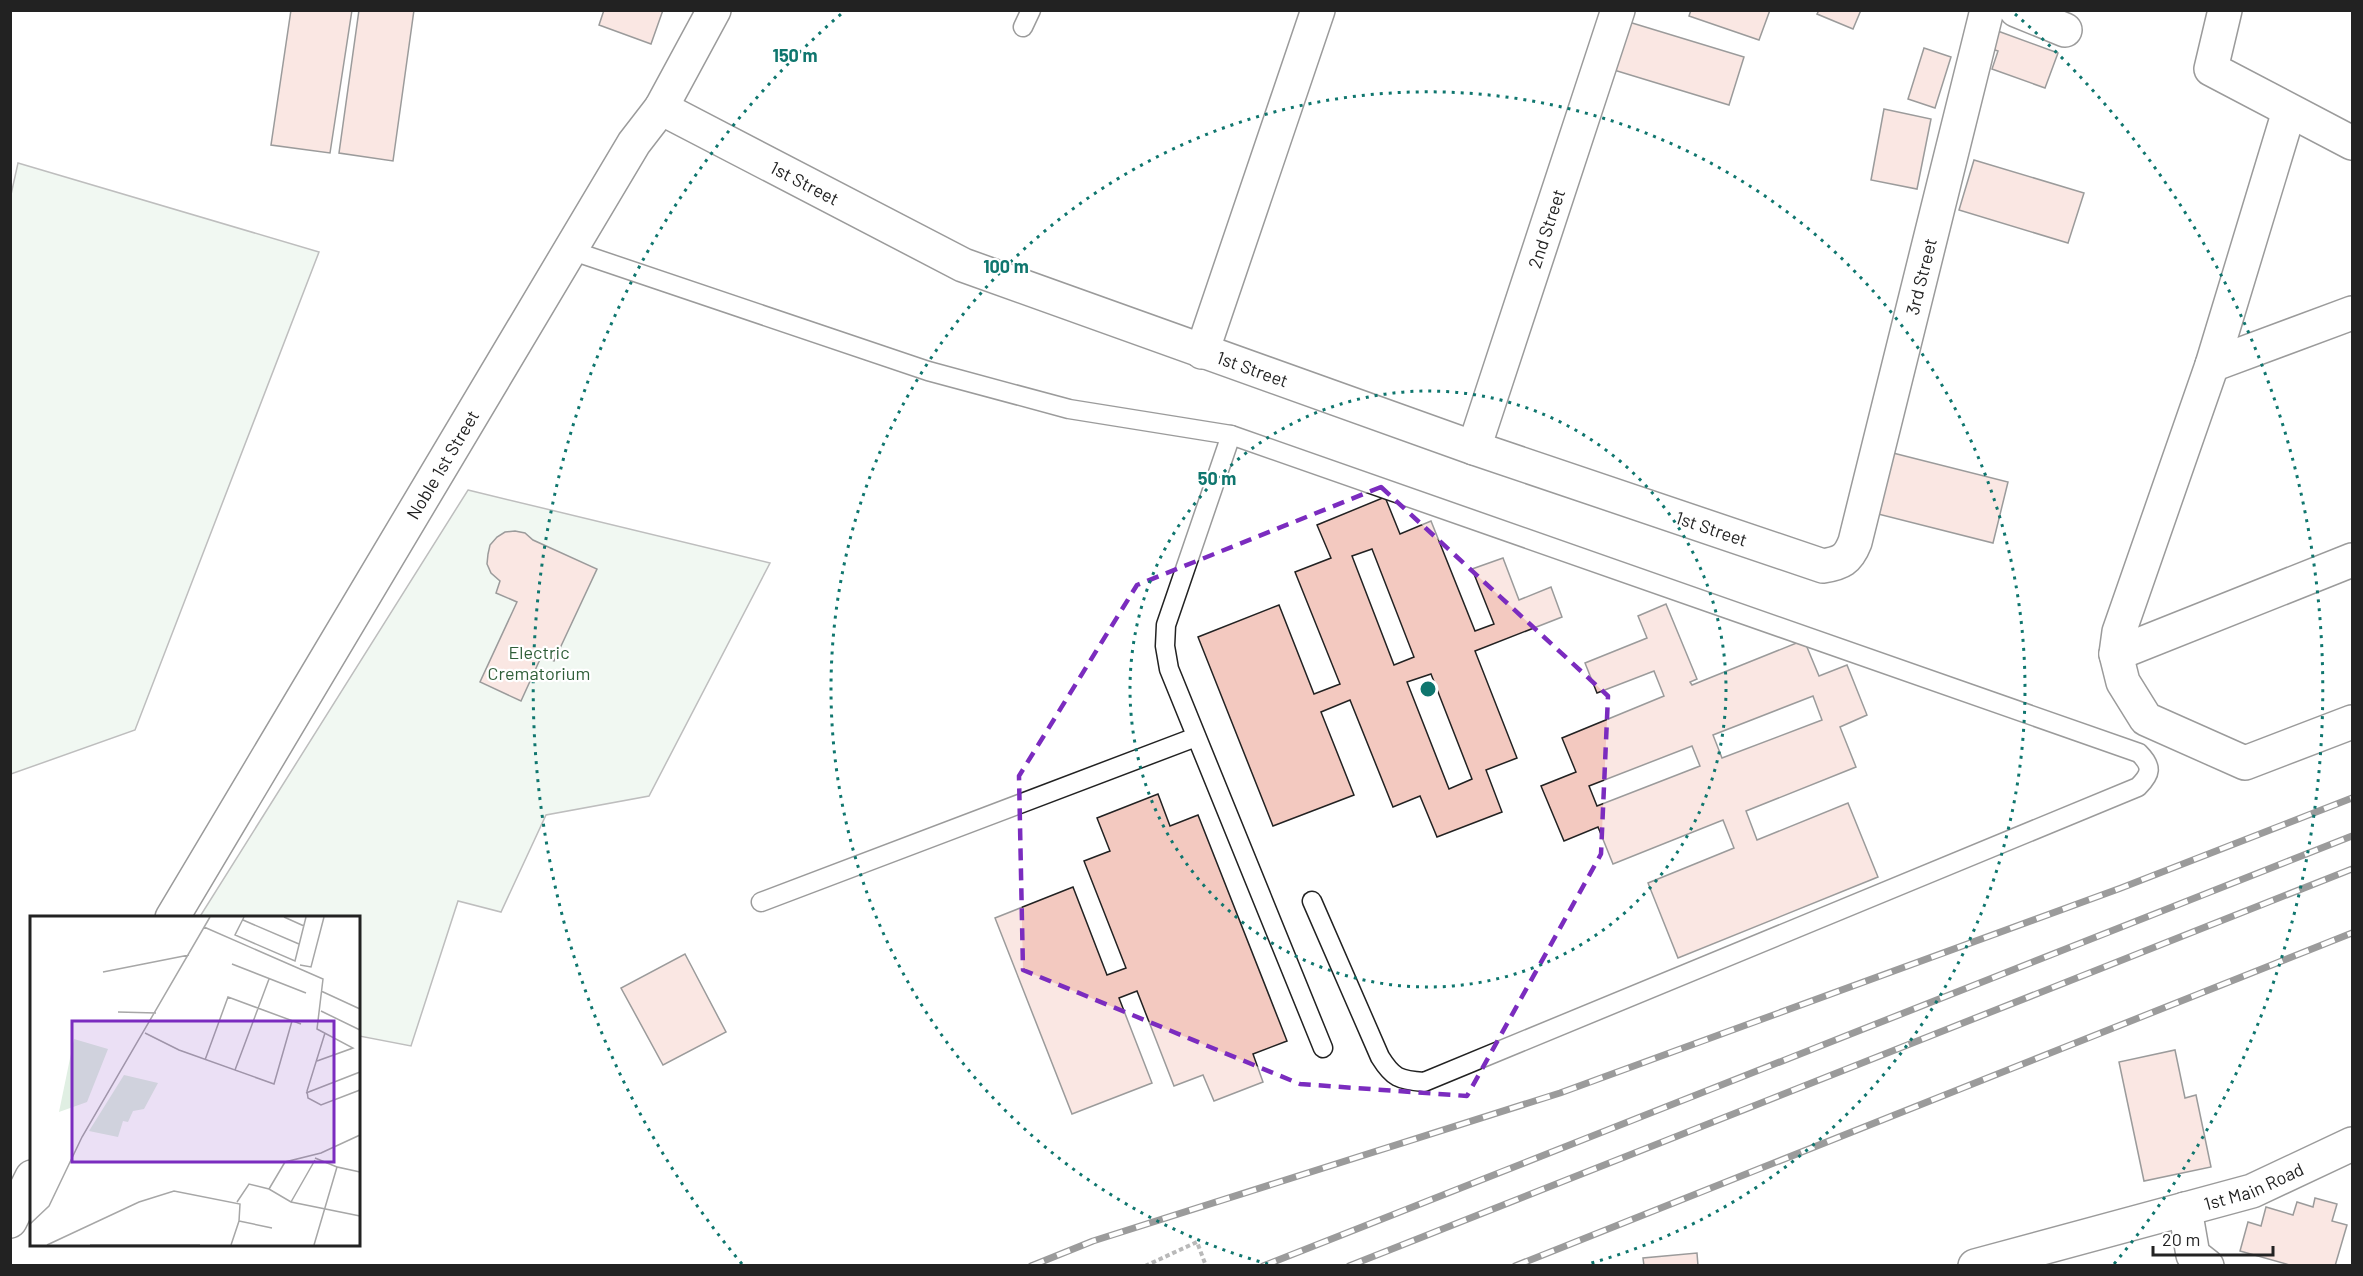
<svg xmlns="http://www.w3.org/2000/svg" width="2363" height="1276" font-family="Barlow,sans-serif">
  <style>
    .green { fill: #e0efe3; stroke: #6f6f6f; stroke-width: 1.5 }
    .building { fill: #f3c9c0; stroke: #222; stroke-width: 1.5; fill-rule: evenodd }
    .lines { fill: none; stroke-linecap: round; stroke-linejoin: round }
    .service-casing { stroke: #222; stroke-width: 21 }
    .minor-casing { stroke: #222; stroke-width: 36 }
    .tertiary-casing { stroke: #222; stroke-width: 36 }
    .path { stroke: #646464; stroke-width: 4; stroke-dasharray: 4.5 3; stroke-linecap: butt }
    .service { stroke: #fff; stroke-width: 18 }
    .minor { stroke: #fff; stroke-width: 33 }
    .tertiary { stroke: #fff; stroke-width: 33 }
    .rail-casing { stroke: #222; stroke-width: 7 }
    .rail { stroke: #fff; stroke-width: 4.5; stroke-dasharray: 14; stroke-linecap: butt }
    .marked { fill: none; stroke: #7b2cbf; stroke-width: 4.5; stroke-dasharray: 12 8; stroke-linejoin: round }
    .ring { fill: none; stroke: #0f766e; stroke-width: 3; stroke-dasharray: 3 6 }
    .labels { text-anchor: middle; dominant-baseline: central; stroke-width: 4.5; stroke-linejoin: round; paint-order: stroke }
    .street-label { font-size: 18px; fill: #222; stroke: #fff }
    .park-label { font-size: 18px; fill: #2f5e38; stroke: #fff }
    .inset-road { fill: none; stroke: #a7a7a7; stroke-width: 1.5 }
    .view { fill: #7b2cbf; fill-opacity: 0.15; stroke: #7b2cbf; stroke-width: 3 }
    .inset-edge { fill: none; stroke: #222; stroke-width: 3 }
    .centre { fill: #0f766e; stroke: #fff; stroke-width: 3 }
    .ring-label { font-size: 18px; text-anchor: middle; font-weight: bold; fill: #0f766e; stroke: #fff; stroke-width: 4.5; stroke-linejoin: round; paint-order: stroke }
  </style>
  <rect width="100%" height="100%" fill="#fff"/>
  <g class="green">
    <path d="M18,163l301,89 -184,478 -124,44 -1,-575z"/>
    <path d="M468,490l302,73 -121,233 -103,19 -45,97 -43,-11 -47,145 -52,-10 -1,-118h-159z"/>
  </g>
  <g class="building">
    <path d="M291,10h61l-22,143 -59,-8z"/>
    <path d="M359,10h55l-21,151 -54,-8z"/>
    <path d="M604,10h59l-12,34 -52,-19z"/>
    <path d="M1691,10h79l-11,30 -70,-24z"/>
    <path d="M1819,10h42l-8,19 -36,-15z"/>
    <path d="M1619,19l125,38 -15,48 -125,-38z"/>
    <path d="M1995,30l63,23 -13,35 -53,-19 6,-18 -9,-3z"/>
    <path d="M1924,48l27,9 -16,51 -27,-9z"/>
    <path d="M1884,109l47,10 -14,70 -46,-9z"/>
    <path d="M1974,160l110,33 -16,50 -109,-33z"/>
    <path d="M1893,453l115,29 -15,61 -115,-29z"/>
    <path d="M1385,497l15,37 31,-13 44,110 19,-7 -22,-55 31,-11 16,42 32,-13 11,30 -87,34 42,107 -31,12 16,42 -65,25 -17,-41 -27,11 -43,-107 -29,12 33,83 -81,31 -75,-189 81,-32 35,89 26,-10 -45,-112 36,-14 -14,-33zM1372,549l42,108 -20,8 -42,-109zM1431,674l41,105 -23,10 -42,-107z"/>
    <path d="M515,531l10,2 8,7 64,29 -43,92 -12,-6 -21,46 -41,-19 37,-80 -21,-9 4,-12 -9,-8 -4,-9 1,-10 2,-9 7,-8 8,-5z"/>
    <path d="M1666,604l31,75 -7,3 2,3 112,-45 15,36 28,-11 20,50 -27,12 16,40 -110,44 11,29 91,-37 30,74 -200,81 -30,-75 86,-35 -11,-28 -110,44 -15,-37 -34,14 -23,-55 35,-14 -14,-34 102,-42 -10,-25 -57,22 -12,-30 62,-25 -9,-22zM1813,696l9,24 -100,38 -9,-23zM1692,746l8,20 -103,40 -8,-20z"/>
    <path d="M1158,794l12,32 28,-11 89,226 -34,13 10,28 -49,19 -11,-26 -29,11 -37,-95 -18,7 33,85 -80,31 -77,-196 78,-31 34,88 19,-7 -42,-107 26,-10 -13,-33z"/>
    <path d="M685,954l41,78 -63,33 -42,-77z"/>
    <path d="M2175,1050l10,48 11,-3 15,72 -67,14 -25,-119z"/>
    <path d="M2315,1198l22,6 -5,17 15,4 -12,41h-42l-53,-15 8,-29 13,4 5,-19 27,8 4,-13 16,5z"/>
    <path d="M1697,1253l1,13h-54l-1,-8z"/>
  </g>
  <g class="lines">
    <g class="service-casing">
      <g id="service">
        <path d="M1023,27l8,-17"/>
        <path d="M570,250l358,121 141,38 162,26 908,318c14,14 12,21 -1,34l-714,295c-25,-2 -31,-4 -44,-25l-68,-156"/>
        <path d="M1231,435l-65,190 -1,21 4,23 154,379"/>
        <path d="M761,902l435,-165"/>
      </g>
    </g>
    <g class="minor-casing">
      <g id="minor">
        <path d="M2016,10l49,20"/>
        <path d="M2225,10l-14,59 141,74"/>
        <path id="s1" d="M661,108l302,157 511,183 349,118c18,-3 25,-6 32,-24l132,-532"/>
        <path d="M2289,111l-77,254 -93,267 -3,22 7,28 23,37 99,44 107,-41"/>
        <path d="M1202,352l116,-342"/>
        <path d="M2212,365l140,-52"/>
        <path id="s2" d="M1474,448l144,-438"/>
        <path d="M2116,654l236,-94"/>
        <path d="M2185,1209l8,46 14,11"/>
        <path id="s3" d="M1975,1266l277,-75 100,-47"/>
      </g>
    </g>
    <g class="tertiary-casing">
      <g id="tertiary">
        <path id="s4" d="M172,918l462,-775 27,-35 53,-98"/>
        <path d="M10,1221l22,-44"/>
      </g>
    </g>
    <path class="path" d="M1145,1266l52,-24 9,24"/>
    <use href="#service" class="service"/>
    <use href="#minor" class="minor"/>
    <use href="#tertiary" class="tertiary"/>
    <g class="rail-casing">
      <g id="rail">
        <path d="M1031,1266l62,-25 467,-148 561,-205 231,-90"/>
        <path d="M1263,1266l1089,-430"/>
        <path d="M1349,1266l1003,-397"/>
        <path d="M1515,1266l837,-333"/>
      </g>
    </g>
    <use href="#rail" class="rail"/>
  </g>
  <path d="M0 0H2363V1276H0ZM1381,487l227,209 -7,158 -134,242 -167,-12 -277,-114 -4,-194 118,-191z" fill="#fff" fill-opacity=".55" fill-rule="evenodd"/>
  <path class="marked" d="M1381,487l227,209 -7,158 -134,242 -167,-12 -277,-114 -4,-194 118,-191z"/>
  <g class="ring">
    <circle cx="1428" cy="689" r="298"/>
    <path d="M1268 1264A597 597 0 1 1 1588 1264"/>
    <path d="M742 1264A895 895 0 0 1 841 14M2015 14A895 895 0 0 1 2114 1264"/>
  </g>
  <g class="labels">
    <g class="street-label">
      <text stroke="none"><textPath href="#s1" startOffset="162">1st Street</textPath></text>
      <text stroke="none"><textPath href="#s2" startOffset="231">2nd Street</textPath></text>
      <text stroke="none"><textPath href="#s1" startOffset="1568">3rd Street</textPath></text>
      <text stroke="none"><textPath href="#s1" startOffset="648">1st Street</textPath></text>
      <text stroke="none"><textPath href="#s4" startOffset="528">Noble 1st Street</textPath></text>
      <text stroke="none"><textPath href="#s1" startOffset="1134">1st Street</textPath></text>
      <text stroke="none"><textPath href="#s3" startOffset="290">1st Main Road</textPath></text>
    </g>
    <g class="park-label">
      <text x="539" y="652">Electric<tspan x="539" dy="21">Crematorium</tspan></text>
    </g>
  </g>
  <g transform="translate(30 916)">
    <rect width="330" height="330" fill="#fff"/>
    <path d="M44,123l34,10 -21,53 -28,10zM94,159l34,8 -14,26 -11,2 -5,11 -5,-1 -5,16 -29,-6z" fill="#e0efe3"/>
    <path class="inset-road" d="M214,1l-9,18 60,26 11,-44M254,1l20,9M213,4l56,24M174,11l119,52 -6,50 36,19 -36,13M202,48l74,29M270,49l11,2 13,-50M73,56l86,-17M291,75l39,18M291,95l39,19M88,96l38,1M115,117l34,17 95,34 18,-63M295,117l-18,58 1,7 13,7 39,-15M175,144l23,-63 73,27M205,154l34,-91M276,177l54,-21M285,242l22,9M239,273l16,-27 36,-9 39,-18M207,286l12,-18 20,5 22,13 69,14M261,286l24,-42M209,305l33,7M0,308l19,-18 33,-69 128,-220M17,329l92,-43 35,-11 66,13 -1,17 -8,24M60,329h110M284,329l23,-78 23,5"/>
    <path class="view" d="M42,105h262v141h-262z"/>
    <rect width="330" height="330" class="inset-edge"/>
  </g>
  <circle cx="1428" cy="689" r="9" class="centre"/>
  <g class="ring-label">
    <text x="795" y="62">150 m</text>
    <text x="1006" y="273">100 m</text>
    <text x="1217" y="485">50 m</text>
  </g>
  <rect width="2363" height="1276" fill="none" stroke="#222222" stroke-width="24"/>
  <path d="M2153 1246v9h120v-9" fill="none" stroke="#222222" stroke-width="3"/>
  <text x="2162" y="1246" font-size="18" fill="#222222" stroke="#ffffff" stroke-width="4.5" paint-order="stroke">20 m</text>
</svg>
